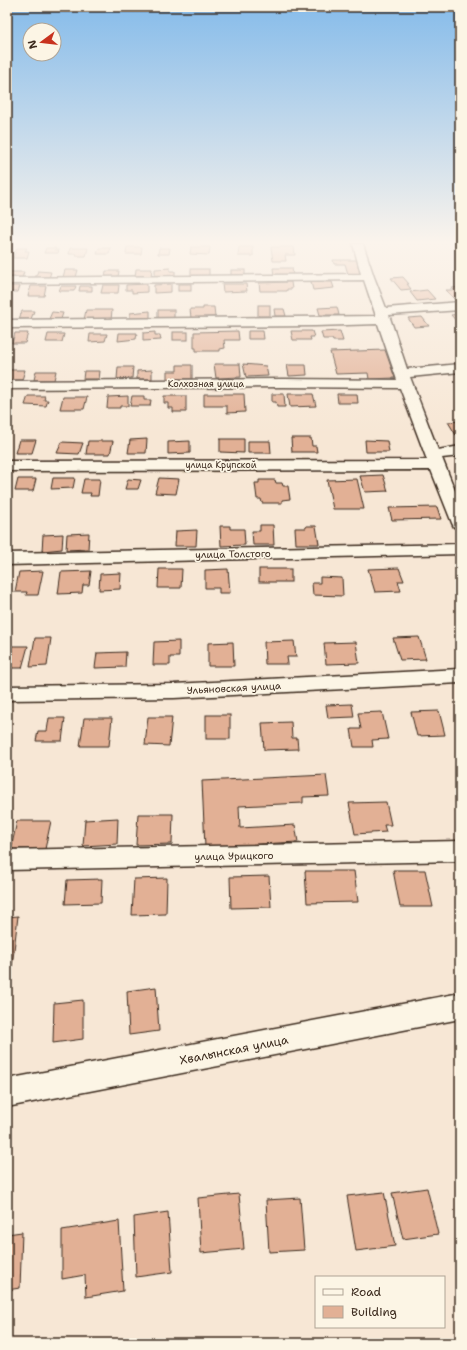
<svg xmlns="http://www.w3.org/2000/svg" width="467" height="1350" font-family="'Shantell Sans',sans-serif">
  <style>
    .building { fill: #e2b095; stroke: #3b2a1e }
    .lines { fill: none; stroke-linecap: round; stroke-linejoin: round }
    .minor-casing { stroke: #3b2a1e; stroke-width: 3 }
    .minor { fill: #fcf5e5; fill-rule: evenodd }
    .labels { text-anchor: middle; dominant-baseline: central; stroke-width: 3.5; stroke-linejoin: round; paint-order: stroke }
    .far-street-label { font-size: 9px; fill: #3b2a1e; stroke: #fcf5e5 }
    .street-label { font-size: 10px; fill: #3b2a1e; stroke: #fcf5e5 }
    .near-street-label { font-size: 12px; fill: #3b2a1e; stroke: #fcf5e5 }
  </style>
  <rect width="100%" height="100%" fill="#f7e7d5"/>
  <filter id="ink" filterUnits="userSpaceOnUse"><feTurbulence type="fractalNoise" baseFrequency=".025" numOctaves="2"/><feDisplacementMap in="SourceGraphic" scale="8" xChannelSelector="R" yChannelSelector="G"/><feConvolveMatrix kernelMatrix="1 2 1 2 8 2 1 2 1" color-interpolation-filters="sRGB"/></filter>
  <g filter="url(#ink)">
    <g class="building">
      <path d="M127,247h15l-1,7h-15z"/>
      <path d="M191,247h19l-1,8 -19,-1z"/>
      <path d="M239,247h14v9h-15z"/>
      <path d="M271,247h23l1,8h-10l1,6h-13z"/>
      <path d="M17,248h10l-2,3h4l-2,7h-14z"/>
      <path d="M46,248h10l-1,2h4l-1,3h-14z"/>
      <path d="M70,248h18l-2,8h-10l1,-2h-8z"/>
      <path d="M99,248h12l-2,6h-12z"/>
      <path d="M159,248h11l-1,6h-11z"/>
      <path d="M333,260h25l5,14h-15l-3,-10h-11z"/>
      <path d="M170,268v3h5v5l-20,1v-8z"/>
      <path d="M273,268h19l1,8h-19z"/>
      <path d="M136,269h16l-1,7 -16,1z"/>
      <rect x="191" y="269" width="18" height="7"/>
      <path d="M65,270h13l-2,7h-13z"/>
      <rect x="231" y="270" width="14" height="6"/>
      <path d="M38,271l13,1 -2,6h-14z"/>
      <path d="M106,271h13l-1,6h-13z"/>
      <path d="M10,272h14l-2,6h-14z"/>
      <path d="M403,277l6,7h-2l4,5 -10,1 -10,-12z"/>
      <path d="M291,282l1,7h-5v2h-27l-1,-8z"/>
      <path d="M311,282h21l2,6 -21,2z"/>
      <path d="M147,284v8l-15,1v-3h-6v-5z"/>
      <path d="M171,284v8l-17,1v-8z"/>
      <rect x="178" y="284" width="13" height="7"/>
      <path d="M222,284h24l1,7 -24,1z"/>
      <path d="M103,285h16l-1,8h-17z"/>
      <path d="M7,286h13l-2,6h-11z"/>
      <path d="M31,286h15l-2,10h-16z"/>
      <path d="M61,286h15l-2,5h-15z"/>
      <path d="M80,286h12v5h-13z"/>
      <path d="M460,287v12h-6l-8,-9h8l-2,-2z"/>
      <path d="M427,290l8,9 -18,2 -7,-9z"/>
      <rect x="258" y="305" width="12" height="11"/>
      <path d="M203,307h11l1,10 -24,1 -1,-9h13z"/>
      <path d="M337,307l2,8h-19l-2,-7z"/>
      <path d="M274,309h10l2,7h-11z"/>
      <path d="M86,310h26l-1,10h-27z"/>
      <rect x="158" y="310" width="16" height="8"/>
      <path d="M22,311h12l-3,8h-12z"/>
      <path d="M150,311v8h-20v-6z"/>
      <path d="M52,312l11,1 -2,6h-12z"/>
      <path d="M460,314v10h-1l-8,-9z"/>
      <path d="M422,317l7,9 -15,1 -6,-9z"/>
      <path d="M238,331l1,9h-15l1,8 -5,1v2h-24v-3h-2v-16z"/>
      <path d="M248,331h15l1,8h-16z"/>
      <path d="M291,331h21l2,6h-4l1,3h-18z"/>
      <path d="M340,331l3,10h-10l-1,-2h-9l-2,-7z"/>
      <path d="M155,332v3h5l1,5 -18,1v-8z"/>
      <rect x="173" y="332" width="15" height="8"/>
      <path d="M15,333h13l-3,10h-13z"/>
      <path d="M119,333h18l-1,6 -18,2z"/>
      <path d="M48,334h16l-2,8h-16z"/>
      <path d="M90,334h17l-2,7 -16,1z"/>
      <path d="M385,350l10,28 -26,1 -1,-6 -32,1 -6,-22z"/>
      <path d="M214,364h26l1,13 -25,1z"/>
      <path d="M243,364l23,2 2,10 -22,1z"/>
      <path d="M177,365h15v14h-25v-8h10z"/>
      <path d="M287,365h19l1,10 -18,1z"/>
      <path d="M118,367h15l-1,11 -15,1z"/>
      <path d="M7,370h18l-3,10h-15z"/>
      <path d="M152,370v9h-15v-8z"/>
      <path d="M36,371h20l-2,9h-20z"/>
      <path d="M84,371h16l-1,8h-16z"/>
      <path d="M204,394h40l1,18 -18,1v-7h-23z"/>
      <path d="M272,394h12l1,13h-8l-1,-5h-4z"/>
      <path d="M288,394h25l3,12 -26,1z"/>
      <path d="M337,394h20l1,9h-20z"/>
      <path d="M28,396h17l-1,4h4l-2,6 -21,-1z"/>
      <path d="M128,396v10h-8v2h-13l1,-11z"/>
      <path d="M132,396h12v4h7l-1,6h-20z"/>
      <path d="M164,396h22v16h-13v-4h-5v-5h-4z"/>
      <path d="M63,397h24l-3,12h-24z"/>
      <path d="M460,421v13l-4,1 -8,-13z"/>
      <path d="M291,438h20l1,8h4l1,6h-25z"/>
      <path d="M147,439l-1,14h-18l2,-13z"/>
      <path d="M220,439h24v14l-24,-1z"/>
      <path d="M19,440h17l-4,13h-17z"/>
      <path d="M365,440l22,1 2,11h-23z"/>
      <path d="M88,441h25l-3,13h-24z"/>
      <path d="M190,441v12l-22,1v-12z"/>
      <path d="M248,441h22l1,12h-23z"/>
      <path d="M62,442l21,1 -4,11 -22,-1z"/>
      <path d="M383,475l5,16 -23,1 -5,-16z"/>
      <path d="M53,478h22l-2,10 -22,1z"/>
      <path d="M159,478l20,1 -3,15 -21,-1z"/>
      <path d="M18,479h18l-3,12h-18z"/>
      <path d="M84,479h16l-2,17h-8l1,-3h-10z"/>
      <path d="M128,479l13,1 -3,9h-13z"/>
      <path d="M357,479l7,30h-31l-6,-29z"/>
      <path d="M259,480h16l1,3h6l1,3h5l2,13 -8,1v3h-20l-1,-4h-4l-2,-16h4z"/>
      <path d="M437,507l4,12 -49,1 -3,-12z"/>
      <path d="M260,525h13l1,20h-21l-1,-14h8z"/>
      <path d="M220,526h10v3h14l1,16 -24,1z"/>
      <path d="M306,526h10l3,18h-23l-1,-16h11z"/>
      <path d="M197,530l-1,16h-21l1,-15z"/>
      <path d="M89,533l-1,16 -22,1 1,-16z"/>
      <path d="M63,534l-1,15 -20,2 1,-16z"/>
      <path d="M399,568l5,13h-6l3,10 -26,1 -7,-23z"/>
      <path d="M159,569h23l-1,19h-23z"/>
      <path d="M228,569l2,24h-11v-5h-14v-18z"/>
      <rect x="259" y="569" width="32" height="13"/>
      <path d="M43,571l-5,24h-12l1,-3h-12l4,-20z"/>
      <path d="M91,571l-2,14h-6l-1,8 -24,1 3,-22z"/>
      <path d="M121,573l-1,16 -21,1 1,-16z"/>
      <path d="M320,577l22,1 1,18 -30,-1 -1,-12h8z"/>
      <path d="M419,637l7,22 -26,1 -7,-22z"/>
      <path d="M35,638h16l-4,28 -17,1z"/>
      <path d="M179,641v16h-9v8h-17l1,-23z"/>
      <path d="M294,641l2,16h-9l1,7h-23l-1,-22z"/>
      <path d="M233,642l1,24h-26v-23z"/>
      <path d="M356,642l3,21 -33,1 -2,-21z"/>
      <path d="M7,646h21l-6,22h-15z"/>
      <path d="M126,652l-1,15 -30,1 2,-15z"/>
      <path d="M352,704l2,13 -26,1 -2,-13z"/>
      <path d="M439,711l6,24 -28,1 -6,-24z"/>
      <path d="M382,712l6,27 -16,1 1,7h-19l-3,-18h10l-3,-16z"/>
      <rect x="206" y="715" width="24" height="24"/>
      <path d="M148,717h24l-3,29 -24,-1z"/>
      <path d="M49,718h16l-3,23h-26l2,-10h9z"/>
      <path d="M84,718h28l-3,28h-29z"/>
      <path d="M291,722l1,16h5l1,11 -34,1 -2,-27z"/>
      <path d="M326,775l3,21 -26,1v6l-64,3 1,22 55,-3 3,17 -93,5 -3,-66z"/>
      <path d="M386,802l5,23h-7l2,7 -31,2 -6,-31z"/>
      <path d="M138,814h35l-1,30 -36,1z"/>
      <path d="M118,818l-1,26 -34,2 2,-26z"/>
      <path d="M17,821h34l-6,28h-34z"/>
      <path d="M393,870h32l8,37h-33z"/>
      <path d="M305,871h49l4,31 -51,1z"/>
      <path d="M269,876l2,31 -40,1 -1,-31z"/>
      <path d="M167,878l-1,36 -34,1 2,-36z"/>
      <path d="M102,879l-1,24 -36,1 2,-24z"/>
      <path d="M18,916l-6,51h-5v-50z"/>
      <path d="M156,987l3,44 -30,4 -2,-44z"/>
      <path d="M83,1000v39l-30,4 1,-40z"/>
      <path d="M427,1188l11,46 -35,5 -11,-46z"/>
      <path d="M384,1192l11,54 -39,5 -9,-55z"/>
      <path d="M239,1194l5,55 -43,4 -3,-55z"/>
      <path d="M300,1198l4,52 -35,2 -3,-52z"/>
      <path d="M168,1212l4,60 -36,5 -2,-60z"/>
      <path d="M119,1221l4,70 -37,6 -1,-22 -23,4v-49z"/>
      <path d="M22,1232l-2,56 -13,2v-56z"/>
    </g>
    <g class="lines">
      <g class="minor-casing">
        <g id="minor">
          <path d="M353,244h10l11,33 12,31 74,-6v8l-71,5 18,54 53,-5v8l-50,5 28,73 22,-4v10l-18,2 18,45v25l-6,-1 -2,-4 -21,-53 -424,1v-10l420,-1 -27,-72 -117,-1 -276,2v-8l276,-2 114,1 -19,-56 -63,2 -308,2v-8l369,-4 -12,-36 -357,4v-6l354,-4z"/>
          <path d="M460,544v10l-453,11v-12z"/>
          <path d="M460,669v14l-286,15 -167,2v-14l167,-2z"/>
          <path d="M460,841v20l-453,9v-20z"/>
          <path d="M460,993v26l-453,88v-28z"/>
        </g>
      </g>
      <use href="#minor" class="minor"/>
    </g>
  </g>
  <linearGradient id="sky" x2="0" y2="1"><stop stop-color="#85bbea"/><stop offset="0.56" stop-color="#fbf4ec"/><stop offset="1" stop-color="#fbf4ec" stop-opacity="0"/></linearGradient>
  <rect width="467" height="433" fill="url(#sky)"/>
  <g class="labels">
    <g class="far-street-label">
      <text x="206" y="384">Колхозная улица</text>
      <text x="221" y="465">улица Крупской</text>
    </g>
    <g class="street-label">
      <text transform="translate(233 554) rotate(-1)">улица Толстого</text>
      <text transform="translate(234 688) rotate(-3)">Ульяновская улица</text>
      <text transform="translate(234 856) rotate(-1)">улица Урицкого</text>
    </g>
    <g class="near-street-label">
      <text transform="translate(234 1050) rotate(-11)">Хвалынская улица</text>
    </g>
  </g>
  <rect width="467" height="1350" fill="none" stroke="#fcf5e5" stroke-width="24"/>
  <rect x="12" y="12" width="443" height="1326" fill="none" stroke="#3b2a1e" stroke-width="1.5" filter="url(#ink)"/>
  <rect x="315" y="1276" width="130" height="52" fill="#fcf5e5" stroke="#afa495"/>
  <rect x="323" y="1289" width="20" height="6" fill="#fcf5e5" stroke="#afa495"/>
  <text x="351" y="1296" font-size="12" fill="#3b2a1e">Road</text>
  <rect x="323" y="1306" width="20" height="12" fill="#e2b095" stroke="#afa495"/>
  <text x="351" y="1316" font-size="12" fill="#3b2a1e">Building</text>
  <g transform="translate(42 42) rotate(255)"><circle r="19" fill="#fcf5e5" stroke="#afa495"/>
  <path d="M0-3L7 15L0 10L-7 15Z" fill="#c8321e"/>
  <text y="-6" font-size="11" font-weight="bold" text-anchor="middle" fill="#3b2a1e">N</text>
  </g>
</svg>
